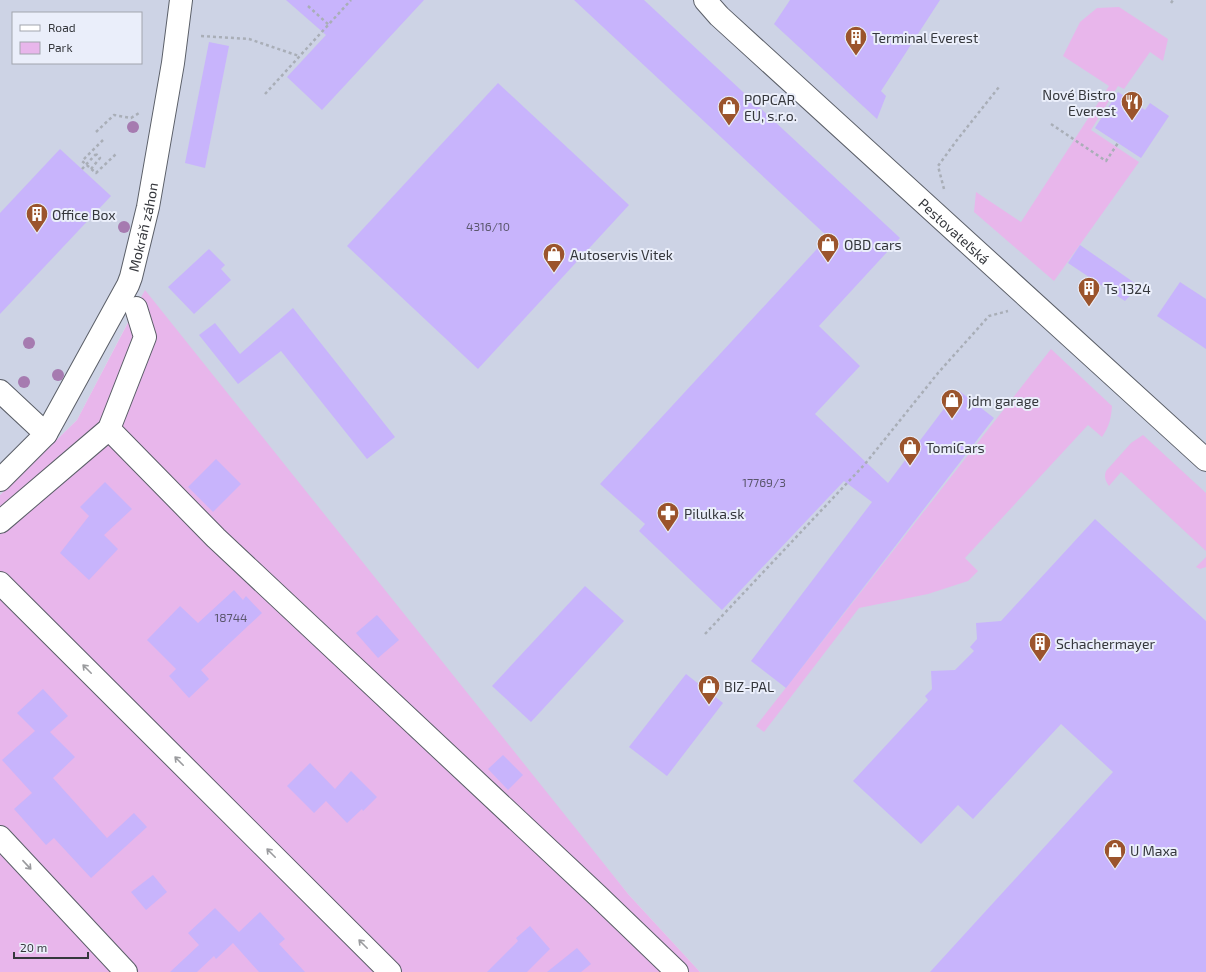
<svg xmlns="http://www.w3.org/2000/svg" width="1206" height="972" font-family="'Exo 2',sans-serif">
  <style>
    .built { fill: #cdd3e5; fill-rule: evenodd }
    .green { fill: #e8b6eb }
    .building { fill: #c8b4fc }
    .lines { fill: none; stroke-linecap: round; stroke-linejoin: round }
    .street-casing { stroke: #5a5e67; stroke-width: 24 }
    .path { stroke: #a9aeb7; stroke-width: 2.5; stroke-dasharray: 3 3; stroke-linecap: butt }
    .street { stroke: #fff; stroke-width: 22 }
    .path-bridge { stroke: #a9aeb7; stroke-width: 2.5; stroke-dasharray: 3 3; stroke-linecap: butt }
    .tree { fill: #a67bb0 }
    .oneway { stroke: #9a9b9e }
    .labels { text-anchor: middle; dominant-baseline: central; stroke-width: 4; stroke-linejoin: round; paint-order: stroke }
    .number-label { font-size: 12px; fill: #5a566c }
    .poi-label { font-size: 14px; fill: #35373c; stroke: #eaeefa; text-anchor: start }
    .street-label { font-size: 14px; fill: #35373c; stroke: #eaeefa }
  </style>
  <rect width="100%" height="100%" fill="#dce1ec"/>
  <path class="built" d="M0,0h1206v972h-506l-71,-77 -488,-598 -64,123 -77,75zM13,13h128v50h-128z"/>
  <g class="green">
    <path d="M1119,7l49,32 -5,22 -13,-9 -26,37 -6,-3 -27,44 48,32 -85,119 -80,-69 2,-20 45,30 88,-136 -46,-30 17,-34 17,-14z"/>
    <path d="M145,290l484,605 71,77h-700v-477l77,-75z"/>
    <path d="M1051,349l61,57c-1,13 -3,21 -10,31l-14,-12 -123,133 13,13 -10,10 -40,13 -69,14 -95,124 -8,-6z"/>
    <path d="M1143,435l63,58v58l-85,-79 -12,14c-4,-6 -5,-9 -3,-15l25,-28z"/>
    <path d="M1206,557v10l-6,2 -4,-2z"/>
  </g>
  <g class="building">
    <path d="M286,0h138l-102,110 -35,-33 39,-42z"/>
    <path d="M574,0h70l256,238 -81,88 41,40 -45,48 73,69 70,-93 36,28 -208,270 -35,-27 121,-159 -28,-21 -122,129 -83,-79 6,-7 -45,-40 228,-247z"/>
    <path d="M790,0h150l-59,91 5,5 -9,23 -103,-95z"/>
    <path d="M209,42l20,4 -24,122 -20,-5z"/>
    <path d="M498,83l131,122 -151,164 -131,-123z"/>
    <path d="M1118,92l27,18 5,-7 19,13 -28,42 -46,-30z"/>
    <path d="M60,149l51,47 -111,118v-101z"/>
    <path d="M1080,245l59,41 -14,15 -57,-38z"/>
    <path d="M209,249l16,16 -4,4 10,11 -37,34 -26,-27z"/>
    <path d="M1180,282l26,17v50l-49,-33z"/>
    <path d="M293,308l102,129 -28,22 -86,-108 -43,33 -39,-49 16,-12 25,31z"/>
    <path d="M216,459l25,25 -28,28 -25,-25z"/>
    <path d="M105,482l27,27 -28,26 14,14 -29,31 -29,-27 29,-37 -9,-9z"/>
    <path d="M1095,519l111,102v351h-276l183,-200 -52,-48 -88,95 -15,-14 -37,39 -68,-63 75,-81 -3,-4 7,-7 -1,-18 24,-1 19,-19 -4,-4 7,-8 -1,-16 25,-2z"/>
    <path d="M585,586l39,35 -93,101 -39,-36z"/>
    <path d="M234,590l9,10 3,-4 16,17 -61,57 8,9 -20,19 -20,-22 7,-7 -29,-29 33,-34 18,17z"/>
    <path d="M377,615l22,25 -21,18 -22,-25z"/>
    <path d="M686,674l37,29 -56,73 -38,-29z"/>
    <path d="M43,689l25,27 -18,16 25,25 -22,21 54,60 27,-25 13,14 -56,51 -37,-40 -8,7 -32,-36 18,-16 -30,-33 33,-29 -18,-18z"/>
    <path d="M503,755l20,20 -15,15 -20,-21z"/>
    <path d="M310,763l25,26 16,-18 26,26 -14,14 -1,-2 -15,14 -21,-22 -12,12 -27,-27z"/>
    <path d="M153,875l14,17 -21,18 -15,-18z"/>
    <path d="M215,908l24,24 21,-20 25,27 -6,5 26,28h-46l-26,-29 -17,16 -2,-3 -17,16h-27l29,-27 -11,-12z"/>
    <path d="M530,926l20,23 -23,23h-40l31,-31 -2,-3z"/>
    <path d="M577,948l14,16 -10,8h-34z"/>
  </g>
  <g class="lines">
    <g class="street-casing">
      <g id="street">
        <path id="s1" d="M705,0l14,16 487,444"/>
        <path d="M0,391l46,43"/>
        <path d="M109,429l107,109 381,357 80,77"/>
        <path id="s2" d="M0,480l46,-46 82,-149 3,-8 17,-70 25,-144 8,-63"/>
        <path d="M0,522l109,-93 36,-92 -9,-29"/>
        <path d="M0,583l390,389"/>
        <path d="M0,837l126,135"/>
      </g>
    </g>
    <g class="path">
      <path d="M1171,3l2,-3"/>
      <path d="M308,6l21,19"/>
      <path d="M201,36l48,3 50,17"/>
      <path d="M265,94l86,-94"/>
      <path d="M1051,124l55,37 12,-18"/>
      <path d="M96,132l18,-17 17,3 8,-5"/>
      <path d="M103,140l-21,21 14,12 20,-19"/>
      <path d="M91,169l9,-11 -4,-4"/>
      <path d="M944,189l-6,-23 19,-26 42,-53"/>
      <path d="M705,634l160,-170 73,-91 51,-57 19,-5"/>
    </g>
    <use href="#street" class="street"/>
    <path class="path-bridge" d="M82,169l14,-15"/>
  </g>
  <g class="tree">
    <circle cx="133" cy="127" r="6"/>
    <circle cx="124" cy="227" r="6"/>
    <circle cx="29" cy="343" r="6"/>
    <circle cx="58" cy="375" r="6"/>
    <circle cx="24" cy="382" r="6"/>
  </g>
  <defs><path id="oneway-shaft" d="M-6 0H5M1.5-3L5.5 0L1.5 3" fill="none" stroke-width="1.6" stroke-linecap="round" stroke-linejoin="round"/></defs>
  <g class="oneway">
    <use href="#oneway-shaft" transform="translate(87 669) rotate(-135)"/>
    <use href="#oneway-shaft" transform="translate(179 761) rotate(-135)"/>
    <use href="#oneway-shaft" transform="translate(271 853) rotate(-135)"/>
    <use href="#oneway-shaft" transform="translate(27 865) rotate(47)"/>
    <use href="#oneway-shaft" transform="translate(363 944) rotate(-135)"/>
  </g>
  <defs>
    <g id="building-pin" transform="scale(1.15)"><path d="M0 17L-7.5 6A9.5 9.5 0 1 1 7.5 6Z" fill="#9b542c" stroke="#eaeefa"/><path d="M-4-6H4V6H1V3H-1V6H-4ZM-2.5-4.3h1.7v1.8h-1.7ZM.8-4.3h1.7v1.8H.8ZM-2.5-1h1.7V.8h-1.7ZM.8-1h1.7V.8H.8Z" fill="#fff"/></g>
    <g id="restaurant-pin" transform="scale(1.15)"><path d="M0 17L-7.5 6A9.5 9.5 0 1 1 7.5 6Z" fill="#9b542c" stroke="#eaeefa"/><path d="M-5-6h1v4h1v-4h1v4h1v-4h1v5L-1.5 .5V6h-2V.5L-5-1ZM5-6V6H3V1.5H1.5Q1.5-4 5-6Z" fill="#fff"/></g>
    <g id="shop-pin" transform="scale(1.15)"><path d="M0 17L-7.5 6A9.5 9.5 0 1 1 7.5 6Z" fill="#9b542c" stroke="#eaeefa"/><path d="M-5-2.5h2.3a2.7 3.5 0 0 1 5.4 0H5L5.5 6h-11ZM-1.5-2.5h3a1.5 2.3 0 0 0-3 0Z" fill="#fff"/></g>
    <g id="pharmacy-pin" transform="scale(1.15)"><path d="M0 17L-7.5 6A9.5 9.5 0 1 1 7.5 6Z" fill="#9b542c" stroke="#eaeefa"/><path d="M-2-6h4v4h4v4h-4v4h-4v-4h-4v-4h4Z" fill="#fff"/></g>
  </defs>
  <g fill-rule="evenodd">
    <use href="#building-pin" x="856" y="37"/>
    <use href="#restaurant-pin" x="1132" y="102"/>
    <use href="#shop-pin" x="729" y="107"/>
    <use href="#building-pin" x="37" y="214"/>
    <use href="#shop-pin" x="828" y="244"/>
    <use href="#shop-pin" x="554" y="254"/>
    <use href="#building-pin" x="1089" y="288"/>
    <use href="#shop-pin" x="952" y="400"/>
    <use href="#shop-pin" x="910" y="447"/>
    <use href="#pharmacy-pin" x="668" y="513"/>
    <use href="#building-pin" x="1040" y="643"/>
    <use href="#shop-pin" x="709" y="686"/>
    <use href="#shop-pin" x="1115" y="850"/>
  </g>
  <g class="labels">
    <g class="number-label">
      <text x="488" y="226">4316/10</text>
      <text x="764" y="482">17769/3</text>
      <text x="231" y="617">18744</text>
    </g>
    <g class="poi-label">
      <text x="872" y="37">Terminal Everest</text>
      <text x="1116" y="94" text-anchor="end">Nové Bistro<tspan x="1116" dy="16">Everest</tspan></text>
      <text x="744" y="99">POPCAR<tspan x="744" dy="16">EU, s.r.o.</tspan></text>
      <text x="52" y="214">Office Box</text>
      <text x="844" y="244">OBD cars</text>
      <text x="570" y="254">Autoservis Vitek</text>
      <text x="1104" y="288">Ts 1324</text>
      <text x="968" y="400">jdm garage</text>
      <text x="926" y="447">TomiCars</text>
      <text x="684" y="513">Pilulka.sk</text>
      <text x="1056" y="643">Schachermayer</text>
      <text x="724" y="686">BIZ-PAL</text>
      <text x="1130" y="850">U Maxa</text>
    </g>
    <g class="street-label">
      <text stroke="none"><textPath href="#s2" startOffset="295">Mokráň záhon</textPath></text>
      <text stroke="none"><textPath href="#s1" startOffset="340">Pestovateľská</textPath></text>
    </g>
  </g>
  <rect x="12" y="12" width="130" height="52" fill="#eaeefa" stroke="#a2a5ae"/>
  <rect x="20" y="25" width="20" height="6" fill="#ffffff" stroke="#a2a5ae"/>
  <text x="48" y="32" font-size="12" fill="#35373c">Road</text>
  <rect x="20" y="42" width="20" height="12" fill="#e8b6eb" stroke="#a2a5ae"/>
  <text x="48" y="52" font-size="12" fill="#35373c">Park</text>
  <path d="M14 952v6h74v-6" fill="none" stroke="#35373c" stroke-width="2"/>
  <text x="20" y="952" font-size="12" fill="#35373c" stroke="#eaeefa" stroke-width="3" paint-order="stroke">20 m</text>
</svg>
